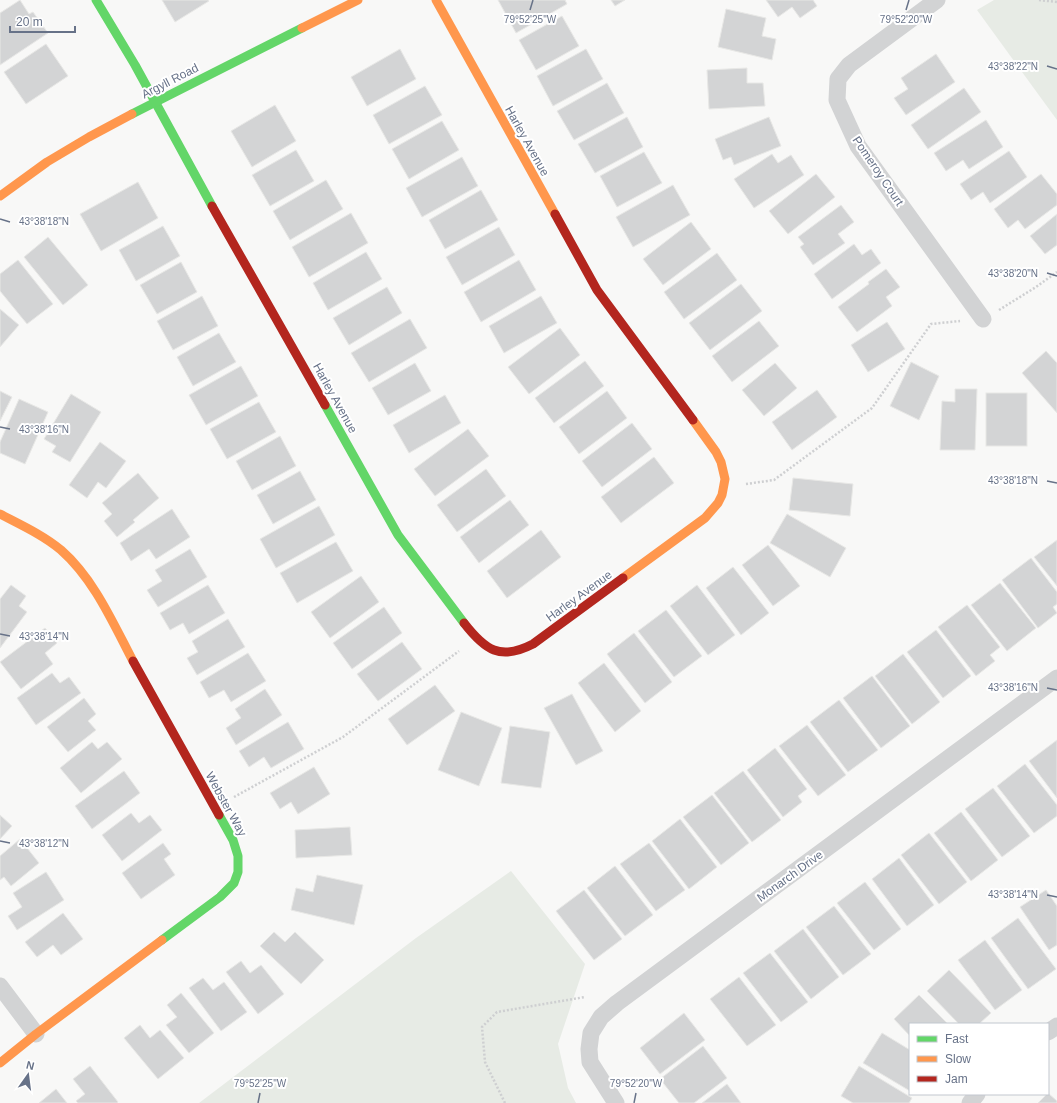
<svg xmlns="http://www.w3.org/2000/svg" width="1057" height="1103" font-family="Arial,sans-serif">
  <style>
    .green { fill: #e7ebe5 }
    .building { fill: #d3d4d5; stroke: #e8e8e6 }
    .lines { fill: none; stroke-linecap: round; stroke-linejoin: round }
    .path { stroke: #cecfd1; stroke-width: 2.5; stroke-dasharray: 2 2; stroke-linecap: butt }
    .street { stroke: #d2d3d4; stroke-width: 17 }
    .fast { stroke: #63d668; stroke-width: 9 }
    .slow { stroke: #ff974d; stroke-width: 9 }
    .jam { stroke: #b3261e; stroke-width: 9 }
    .ticks { fill: none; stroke: #677288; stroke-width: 1.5 }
    .labels { text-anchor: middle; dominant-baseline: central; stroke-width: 4; stroke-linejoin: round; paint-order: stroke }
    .street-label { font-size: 12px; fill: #677288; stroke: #fff }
    .ticks-label { font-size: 10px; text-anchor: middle; fill: #677288; stroke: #fff; stroke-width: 4; stroke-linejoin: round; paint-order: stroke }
  </style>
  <rect width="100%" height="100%" fill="#f8f8f7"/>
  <g class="green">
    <path d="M994,0h63v120l-80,-110z"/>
    <path d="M511,871l74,93 -27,80 10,44 8,15h-377l217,-165z"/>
  </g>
  <g class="building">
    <path d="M20,0l9,14 4,-2 15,21 -48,32v-52z"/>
    <path d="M162,0h46l1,1 -34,21z"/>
    <path d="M498,0h67l2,4 -51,29z"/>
    <path d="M611,0h14l-10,6z"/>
    <path d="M766,0h47l4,6 -17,12 -8,-11 -14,10z"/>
    <path d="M726,9l40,9 -4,18 14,3 -4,21 -54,-13z"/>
    <path d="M562,16l17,30 -43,24 -17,-30z"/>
    <path d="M46,44l22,32 -42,28 -22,-32z"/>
    <path d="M400,49l16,30 -49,27 -16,-29z"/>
    <path d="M586,49l17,30 -50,27 -16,-30z"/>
    <path d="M936,54l19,28 -49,33 -12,-17 14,-9 -7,-11z"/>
    <path d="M747,68v15h16l2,23 -56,3 -2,-39z"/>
    <path d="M607,83l17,30 -50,27 -17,-29z"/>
    <path d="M425,86l17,29 -53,29 -16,-29z"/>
    <path d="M964,88l17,24 -53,37 -17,-24z"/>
    <path d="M275,105l21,36 -44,26 -21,-36z"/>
    <path d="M627,117l16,30 -48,26 -17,-29z"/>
    <path d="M769,117l12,29 -47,19 -3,-8 -8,3 -8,-21z"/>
    <path d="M986,120l17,27 -34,22 -6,-9 -17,11 -12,-18z"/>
    <path d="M442,121l17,29 -50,29 -17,-30z"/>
    <path d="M296,150l18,31 -44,25 -18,-31z"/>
    <path d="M1009,151l18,26 -37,26 -7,-11 -12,8 -11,-16z"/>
    <path d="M644,152l18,31 -45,24 -17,-31z"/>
    <path d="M772,154l6,9 13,-8 13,20 -50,33 -20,-29z"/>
    <path d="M462,157l16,29 -56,31 -16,-29z"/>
    <path d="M816,174l19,23 -47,37 -19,-23z"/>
    <path d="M1041,174l16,20v11l-32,24 -7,-9 -10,8 -14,-19z"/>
    <path d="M326,180l17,29 -53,31 -17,-29z"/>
    <path d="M138,182l20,36 -57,33 -21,-37z"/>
    <path d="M673,185l17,30 -57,32 -17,-30z"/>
    <path d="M481,190l17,30 -53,29 -16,-29z"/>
    <path d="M841,205l13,17 -16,12 7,9 -32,22 -13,-18 4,-3 -6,-7z"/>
    <path d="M351,213l17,30 -59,34 -17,-30z"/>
    <path d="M1057,214v31l-12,9 -15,-18z"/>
    <path d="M691,222l20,27 -48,36 -20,-26z"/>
    <path d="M163,226l17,30 -44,25 -17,-31z"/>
    <path d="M499,227l16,28 -53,30 -16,-28z"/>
    <path d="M48,237l40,48 -25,20 -39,-48z"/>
    <path d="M854,244l8,11 9,-6 10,14 -49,36 -18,-25z"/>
    <path d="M366,252l16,27 -54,31 -15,-27z"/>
    <path d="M717,253l20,27 -53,39 -20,-27z"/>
    <path d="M18,260l35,44 -26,20 -27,-33v-17z"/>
    <path d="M519,260l17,30 -55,32 -17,-30z"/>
    <path d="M181,262l16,30 -40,22 -17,-29z"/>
    <path d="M886,269l14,18 -14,10 6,9 -35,26 -19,-25 31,-23 -1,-2z"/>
    <path d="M741,284l21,27 -52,39 -21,-27z"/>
    <path d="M387,287l15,26 -53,32 -16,-27z"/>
    <path d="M202,296l16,30 -45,24 -16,-29z"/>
    <path d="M541,296l16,27 -53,30 -15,-27z"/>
    <path d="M0,309l19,16 -19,22z"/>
    <path d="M410,319l17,29 -58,34 -18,-29z"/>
    <path d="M759,321l20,25 -47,36 -20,-26z"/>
    <path d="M887,322l18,27 -37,23 -17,-27z"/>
    <path d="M560,328l20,27 -51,39 -21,-27z"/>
    <path d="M219,333l17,29 -43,24 -16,-29z"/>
    <path d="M1046,351l11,12v50l-35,-40z"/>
    <path d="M585,361l19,25 -50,37 -19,-25z"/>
    <path d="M911,362l28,14 -20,44 -29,-14z"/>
    <path d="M415,363l16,28 -43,24 -16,-27z"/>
    <path d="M775,363l22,25 -33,28 -22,-26z"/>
    <path d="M241,366l17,30 -52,29 -17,-30z"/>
    <path d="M955,389h22l-2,61h-35l2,-49 13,1z"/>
    <path d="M817,390l20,27 -45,33 -20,-28z"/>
    <path d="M0,391l12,6 -12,24z"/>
    <path d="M607,391l20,27 -48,36 -20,-27z"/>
    <rect x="986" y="393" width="41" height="53"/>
    <path d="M71,394l30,18 -31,50 -18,-10 4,-6 -12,-7z"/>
    <path d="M445,395l16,28 -52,30 -16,-28z"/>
    <path d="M19,399l29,13 -23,52 -25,-11v-11z"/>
    <path d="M259,402l17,30 -49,27 -17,-30z"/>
    <path d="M632,423l20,26 -50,38 -20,-26z"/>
    <path d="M468,429l21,27 -54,40 -21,-27z"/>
    <path d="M280,436l16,30 -44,24 -16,-29z"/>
    <path d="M100,442l26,19 -20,27 -8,-6 -11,16 -18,-13z"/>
    <path d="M654,457l20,26 -53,40 -20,-26z"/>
    <path d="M486,469l20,27 -49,36 -20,-27z"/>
    <path d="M300,471l16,29 -43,24 -16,-29z"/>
    <path d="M138,473l21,25 -26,22 2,2 -18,15 -13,-16 8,-7 -10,-11z"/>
    <path d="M793,478l60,6 -3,32 -61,-6z"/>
    <path d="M510,500l19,25 -50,38 -19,-26z"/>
    <path d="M319,506l16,29 -59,33 -16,-29z"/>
    <path d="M172,509l18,28 -34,22 -7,-10 -18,12 -11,-18z"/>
    <path d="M787,514l59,34 -16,29 -60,-34z"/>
    <path d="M541,530l20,27 -54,41 -20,-27z"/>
    <path d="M1057,540v46l-23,-29z"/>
    <path d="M336,542l17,29 -56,32 -17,-30z"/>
    <path d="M768,545l32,41 -27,20 -31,-41z"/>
    <path d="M190,549l17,28 -49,30 -11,-17 15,-9 -7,-11z"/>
    <path d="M1031,558l26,34v12l-4,3 4,6 -19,15 -36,-48z"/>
    <path d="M733,567l36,46 -28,22 -35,-47z"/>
    <path d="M361,576l18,26 -49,36 -19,-26z"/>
    <path d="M1000,583l36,45 -29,23 -36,-46z"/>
    <path d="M11,585l15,11 -7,10 8,6 -27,36v-49z"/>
    <path d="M208,585l17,28 -36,21 -6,-11 -13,7 -10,-17z"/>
    <path d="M697,585l38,50 -27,20 -38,-49z"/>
    <path d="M967,605l33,42 -10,8 5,6 -19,15 -38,-49z"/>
    <path d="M384,607l18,26 -50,36 -19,-26z"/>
    <path d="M666,610l36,46 -28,21 -36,-46z"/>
    <path d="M228,619l17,28 -48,28 -10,-17 11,-6 -6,-11z"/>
    <path d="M45,628l12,15 -12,10 8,11 -32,25 -21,-27z"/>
    <path d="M936,630l35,46 -28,22 -36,-46z"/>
    <path d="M634,633l38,49 -27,21 -38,-49z"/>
    <path d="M402,642l20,27 -44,32 -21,-27z"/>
    <path d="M248,653l18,28 -35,21 -7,-12 -15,8 -9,-16z"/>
    <path d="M903,654l37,48 -28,22 -37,-48z"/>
    <path d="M604,663l37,48 -26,21 -37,-49z"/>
    <path d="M52,673l8,10 9,-6 12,16 -45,32 -19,-27z"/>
    <path d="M872,676l38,50 -29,22 -38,-50z"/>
    <path d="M435,685l20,26 -48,34 -19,-26z"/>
    <path d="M265,689l17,26 -46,30 -10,-17 15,-10 -6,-9z"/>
    <path d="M572,694l31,57 -27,14 -32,-57z"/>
    <path d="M84,698l12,16 -8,7 8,9 -28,22 -21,-25z"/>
    <path d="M839,700l39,50 -30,22 -38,-50z"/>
    <path d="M461,712l41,16 -23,58 -41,-16z"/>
    <path d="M288,722l16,27 -33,19 -7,-11 -15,10 -10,-16z"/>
    <path d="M807,725l39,50 -28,21 -39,-50z"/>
    <path d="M510,726l40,6 -9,56 -40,-5z"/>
    <path d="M1057,740v58l-28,-37z"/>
    <path d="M92,742l6,7 9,-7 15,17 -41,34 -21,-25z"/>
    <path d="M775,748l32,41 -9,7 4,6 -19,15 -36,-47z"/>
    <path d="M1025,764l32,41v11l-23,17 -37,-47z"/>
    <path d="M314,767l16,27 -32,20 -7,-12 -11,7 -10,-16z"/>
    <path d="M124,771l16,22 -48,36 -17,-23z"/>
    <path d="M743,771l38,49 -29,22 -38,-49z"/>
    <path d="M993,788l37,48 -28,21 -37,-48z"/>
    <path d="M712,795l37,48 -28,22 -38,-48z"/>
    <path d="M961,812l37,48 -27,21 -37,-48z"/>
    <path d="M131,813l8,10 11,-8 12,15 -40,31 -20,-26z"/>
    <path d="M0,815l12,11 -12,13z"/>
    <path d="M680,819l37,48 -28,22 -37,-48z"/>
    <path d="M350,827l2,28 -56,3 -1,-28z"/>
    <path d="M929,833l38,49 -28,22 -38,-49z"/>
    <path d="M20,839l19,24 -28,23 -7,-9 -4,3v-24z"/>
    <path d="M163,843l8,11 -7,5 11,16 -34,24 -19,-26z"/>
    <path d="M649,843l36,47 -29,21 -36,-47z"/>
    <path d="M899,858l35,47 -27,21 -35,-47z"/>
    <path d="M615,866l38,49 -28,21 -38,-48z"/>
    <path d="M46,872l18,28 -47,30 -9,-14 14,-9 -9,-14z"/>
    <path d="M317,875l46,10 -9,40 -63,-15 5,-22 17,4z"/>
    <path d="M865,882l36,47 -27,21 -37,-47z"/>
    <path d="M584,890l38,49 -28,21 -38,-49z"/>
    <path d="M1046,890l11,16v39l-8,5 -29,-43z"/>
    <path d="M834,906l37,48 -28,21 -37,-48z"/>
    <path d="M63,913l20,26 -22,16 -8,-10 -16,12 -12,-15z"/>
    <path d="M1018,918l38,51 -28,20 -37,-51z"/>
    <path d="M803,929l36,48 -28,22 -37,-48z"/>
    <path d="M274,932l11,10 10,-10 29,28 -23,24 -41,-38z"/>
    <path d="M985,940l37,50 -27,20 -37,-50z"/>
    <path d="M770,953l38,49 -27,20 -38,-49z"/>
    <path d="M241,961l9,12 11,-8 23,29 -26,20 -32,-42z"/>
    <path d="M949,970l42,43 -12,11h-20l-32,-33z"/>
    <path d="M739,977l37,48 -29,21 -37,-47z"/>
    <path d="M203,978l10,12 11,-8 23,30 -26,19 -32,-43z"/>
    <path d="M181,993l33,40 -25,20 -23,-28 11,-8 -10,-12z"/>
    <path d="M919,995l29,29h-38v12l-16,-17z"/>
    <path d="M684,1013l21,27 -45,34 -20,-26z"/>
    <path d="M140,1025l10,13 10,-8 24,28 -26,21 -34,-41z"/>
    <path d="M882,1033l28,17v41l-47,-28z"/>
    <path d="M703,1046l24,32 -33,25h-15l-19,-24z"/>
    <path d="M90,1066l28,36 -1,1h-39l-2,-2 9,-7 -12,-15z"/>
    <path d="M859,1066l53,32 -3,5h-56l-12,-7z"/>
    <path d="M727,1084l14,19h-39z"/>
    <path d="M56,1089l11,14h-28z"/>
    <path d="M1048,1093l9,8v2h-19z"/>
  </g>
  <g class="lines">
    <g class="path">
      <path d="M1039,0l18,2"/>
      <path d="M999,310l37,-23 21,-15"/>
      <path d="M746,484l28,-4 98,-72 59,-84 29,-3"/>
      <path d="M234,797l109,-60 116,-86"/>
      <path d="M505,1103l-20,-41 -3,-35 15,-15 88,-15"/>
    </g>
    <g class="street">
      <path d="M937,0l-88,65 -11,14 -1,21 21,46 125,173"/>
      <path d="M0,986l36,48"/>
      <path d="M1048,1032l9,-6"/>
      <path d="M616,1103l-26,-41 -1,-13 2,-16 10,-16 16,-14 440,-325"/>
      <path d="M970,1103l7,-9"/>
    </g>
    <g class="fast">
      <path d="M96,0l39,65 77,141"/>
      <path d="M132,114l170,-86"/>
      <path d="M325,405l73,130 66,88"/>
      <path d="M162,940l58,-43 14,-14 4,-11v-16l-5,-16 -14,-25"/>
    </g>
    <g class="slow">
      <path d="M436,0l119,214"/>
      <path d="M302,28l56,-28"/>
      <path d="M0,196l47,-34 42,-25 43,-23"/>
      <path d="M0,514c21,11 43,21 61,36 33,29 52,73 72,111"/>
      <path d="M623,578l82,-60 13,-15 4,-8 3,-16 -4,-17 -5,-10 -23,-32"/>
      <path d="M0,1063l36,-29 126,-94"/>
    </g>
    <g class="jam">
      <path d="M212,206l113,199"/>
      <path d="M555,214l42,76 96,130"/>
      <path d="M464,623c21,27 36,38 69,21l90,-66"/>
      <path d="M133,661l86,154"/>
    </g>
  </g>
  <path class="ticks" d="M530,10l3,-10M906,10l3,-10M1047,66l10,3M0,219l10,3M1047,273l10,3M0,427l10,2M1047,481l10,2M0,634l10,2M1047,688l10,2M0,841l10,2M1047,895l10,2M258,1103l2,-10M634,1103l2,-10"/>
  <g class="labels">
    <g class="street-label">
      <text transform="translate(170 81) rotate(-27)">Argyll Road</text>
      <text transform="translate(527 141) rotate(61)">Harley Avenue</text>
      <text transform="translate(878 171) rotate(56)">Pomeroy Court</text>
      <text transform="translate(335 398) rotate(61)">Harley Avenue</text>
      <text transform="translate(579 596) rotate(-36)">Harley Avenue</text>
      <text transform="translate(226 804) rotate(61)">Webster Way</text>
      <text transform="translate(790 876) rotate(-36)">Monarch Drive</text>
    </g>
  </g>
  <g class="ticks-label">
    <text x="530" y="23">79°52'25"W</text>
    <text x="906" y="23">79°52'20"W</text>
    <text x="1013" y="70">43°38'22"N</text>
    <text x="44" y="225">43°38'18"N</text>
    <text x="1013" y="277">43°38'20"N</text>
    <text x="44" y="433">43°38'16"N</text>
    <text x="1013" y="484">43°38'18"N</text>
    <text x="44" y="640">43°38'14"N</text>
    <text x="1013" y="691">43°38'16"N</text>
    <text x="44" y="847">43°38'12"N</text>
    <text x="1013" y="898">43°38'14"N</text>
    <text x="260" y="1087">79°52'25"W</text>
    <text x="636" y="1087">79°52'20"W</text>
  </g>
  <rect x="909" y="1023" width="140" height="72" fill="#ffffff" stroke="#c2c7cf"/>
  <rect x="917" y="1036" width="20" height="6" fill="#63d668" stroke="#c2c7cf"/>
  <text x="945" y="1043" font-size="12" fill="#677288">Fast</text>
  <rect x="917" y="1056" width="20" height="6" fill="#ff974d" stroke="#c2c7cf"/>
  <text x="945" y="1063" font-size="12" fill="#677288">Slow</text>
  <rect x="917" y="1076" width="20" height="6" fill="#b3261e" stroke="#c2c7cf"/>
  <text x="945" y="1083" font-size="12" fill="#677288">Jam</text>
  <g transform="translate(28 1075) rotate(14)" stroke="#ffffff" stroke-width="3" paint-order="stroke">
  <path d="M0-3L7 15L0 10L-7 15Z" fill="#677288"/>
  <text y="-6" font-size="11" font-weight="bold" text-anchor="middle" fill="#677288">N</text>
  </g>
  <path d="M10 26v6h65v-6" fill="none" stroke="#677288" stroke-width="2"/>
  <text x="16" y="26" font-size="12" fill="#677288" stroke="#ffffff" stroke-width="3" paint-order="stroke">20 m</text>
</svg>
